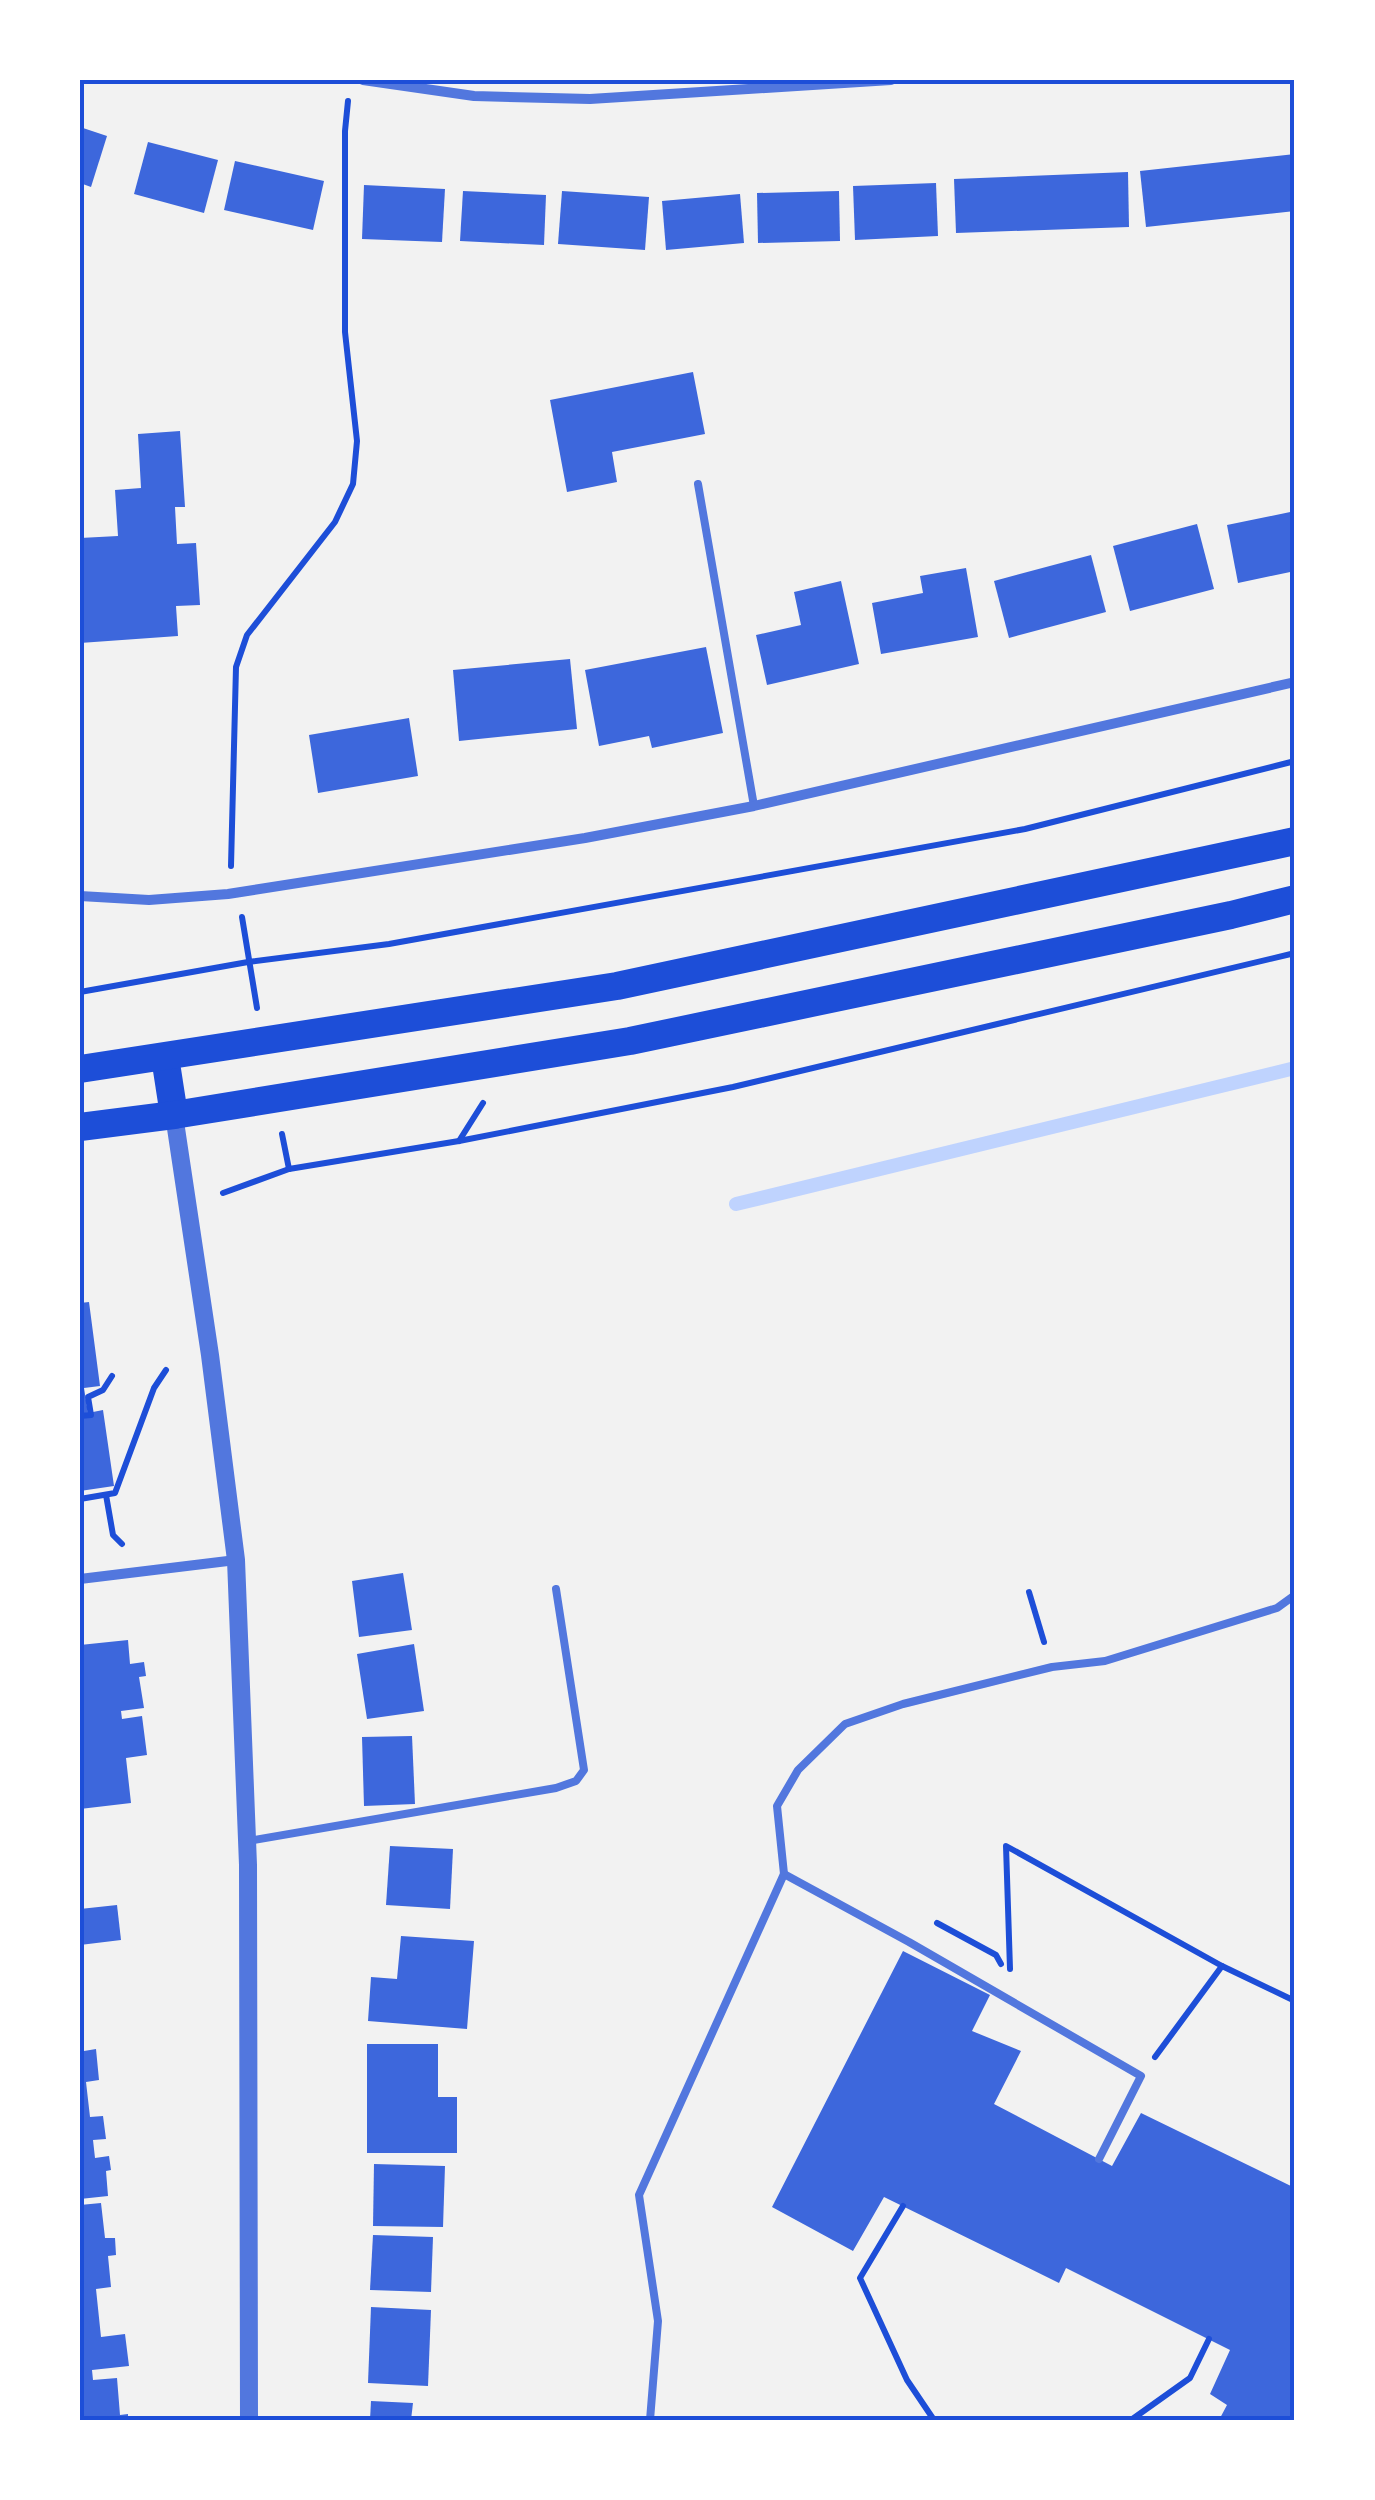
<svg xmlns="http://www.w3.org/2000/svg" width="1375" height="2500" font-family="Rubik,sans-serif">
  <style>
    .lines { fill: none; stroke-linecap: round; stroke-linejoin: round }
    .stream { stroke: #bfd3fe; stroke-width: 14 }
    .building { fill: #3d67dc }
    .path { stroke: #1d4ed8; stroke-width: 6 }
    .service { stroke: #5277de; stroke-width: 8 }
    .minor { stroke: #5277de; stroke-width: 10 }
    .tertiary { stroke: #5277de; stroke-width: 18 }
    .trunk { stroke: #1d4ed8; stroke-width: 28 }
    .neatline { fill: none; stroke: #1d4ed8; stroke-width: 4 }
  </style>
  <rect width="100%" height="100%" fill="#f2f2f2"/>
  <g class="lines">
    <path class="stream" d="M736,1204l559,-136"/>
  </g>
  <g class="building">
    <path d="M80,127l27,9 -16,51 -11,-4z"/>
    <path d="M148,142l70,18 -14,53 -70,-19z"/>
    <path d="M1295,154v57l-149,16 -6,-56z"/>
    <path d="M235,161l89,20 -11,49 -89,-20z"/>
    <path d="M1128,172l1,55 -173,6 -2,-54z"/>
    <path d="M936,183l2,53 -83,4 -2,-54z"/>
    <path d="M364,185l81,4 -3,53 -80,-3z"/>
    <path d="M463,191l83,4 -2,50 -84,-4z"/>
    <path d="M562,191l87,6 -4,53 -87,-6z"/>
    <path d="M839,191l1,50 -82,2 -1,-50z"/>
    <path d="M740,194l4,49 -78,7 -4,-49z"/>
    <path d="M693,372l12,62 -93,18 5,30 -50,10 -17,-92z"/>
    <path d="M180,431l5,76h-10l2,37 19,-1 4,62 -24,1 2,30 -98,7v-105l38,-2 -3,-46 26,-2 -3,-54z"/>
    <path d="M1295,511v60l-57,12 -11,-58z"/>
    <path d="M1197,524l17,65 -84,22 -17,-65z"/>
    <path d="M1091,555l15,57 -97,26 -15,-57z"/>
    <path d="M966,568l12,69 -97,17 -9,-51 51,-10 -3,-17z"/>
    <path d="M841,581l18,83 -92,21 -11,-50 45,-10 -7,-33z"/>
    <path d="M706,647l17,86 -71,15 -3,-12 -50,10 -14,-76z"/>
    <path d="M570,659l7,70 -118,12 -6,-71z"/>
    <path d="M409,718l9,58 -100,17 -9,-58z"/>
    <path d="M89,1302l11,84 -16,2 4,25 15,-3 11,76 -34,5v-188z"/>
    <path d="M403,1573l9,57 -53,7 -7,-56z"/>
    <path d="M128,1640l2,24 14,-2 2,14 -7,1 5,31 -23,3 1,8 20,-3 5,39 -21,3 5,45 -51,6v-164z"/>
    <path d="M414,1644l10,67 -57,8 -10,-65z"/>
    <path d="M412,1736l3,68 -51,2 -2,-69z"/>
    <path d="M390,1846l63,3 -3,60 -64,-4z"/>
    <path d="M117,1905l4,35 -41,5v-36z"/>
    <path d="M401,1936l73,5 -7,88 -99,-8 3,-44 26,2z"/>
    <path d="M903,1951l87,44 -18,36 49,20 -27,53 118,62 29,-53 154,75v223l-5,9h-71l8,-15 -17,-11 20,-44 -164,-82 -7,15 -175,-86 -31,54 -81,-44z"/>
    <path d="M80,2040h3l1,11 12,-2 3,31 -13,2 4,35 13,-1 3,23 -13,1 2,18 14,-2 2,14 -5,1 2,25 -28,3z"/>
    <path d="M367,2044h71v53h19v56h-90z"/>
    <path d="M374,2164l71,2 -2,61 -70,-1z"/>
    <path d="M101,2203l4,35h10l1,17 -8,1 3,31 -15,2 5,48 24,-3 4,32 -37,4 1,10 24,-2 3,37 8,-1v6h-48v-215z"/>
    <path d="M373,2235l60,2 -2,55 -61,-2z"/>
    <path d="M371,2307l60,3 -3,76 -60,-3z"/>
    <path d="M371,2401l42,2 -2,17h-41z"/>
  </g>
  <g class="lines">
    <g class="path">
      <path d="M231,866l5,-199 11,-32 88,-113 18,-38 4,-43 -12,-109v-201l3,-30"/>
      <path d="M242,917l15,91"/>
      <path d="M80,992l168,-30 141,-18 636,-115 270,-68"/>
      <path d="M282,1134l7,35"/>
      <path d="M459,1141l24,-38"/>
      <path d="M223,1193l66,-24 170,-28 274,-54 562,-134"/>
      <path d="M80,1416l11,-1 -3,-18 15,-7 9,-14"/>
      <path d="M106,1495l7,40 9,9"/>
      <path d="M80,1499l35,-6 39,-105 12,-18"/>
      <path d="M1029,1592l15,50"/>
      <path d="M937,1923l59,32 5,9"/>
      <path d="M1222,1966l73,35"/>
      <path d="M1010,1969l-4,-123 216,120 -67,91"/>
      <path d="M903,2206l-43,72 47,102 27,40"/>
      <path d="M1131,2420l59,-42 19,-39"/>
    </g>
    <g class="service">
      <path d="M698,484l56,322"/>
      <path d="M248,1841l308,-53 20,-7 8,-11 -28,-181"/>
      <path d="M784,1874l125,68 232,134 -42,83"/>
      <path d="M650,2420l8,-99 -19,-126 145,-321 -7,-68 21,-36 47,-46 58,-20 149,-37 53,-6 172,-53 18,-13"/>
    </g>
    <g class="minor">
      <path d="M363,80l111,16 116,3 301,-19"/>
      <path d="M80,896l69,4 79,-6 357,-56 169,-32 541,-124"/>
      <path d="M80,1579l156,-19"/>
    </g>
    <path class="tertiary" d="M174,1115l36,240 26,205 12,305 1,555"/>
    <g class="trunk">
      <path d="M165,1057l9,58"/>
      <path d="M80,1069l537,-83 678,-145"/>
      <path d="M80,1127l94,-12 456,-74 601,-126 64,-16"/>
    </g>
  </g>
  <rect width="1375" height="2500" fill="none" stroke="#ffffff" stroke-width="165"/>
  <rect x="82" y="82" width="1210" height="2336" class="neatline"/>
</svg>
